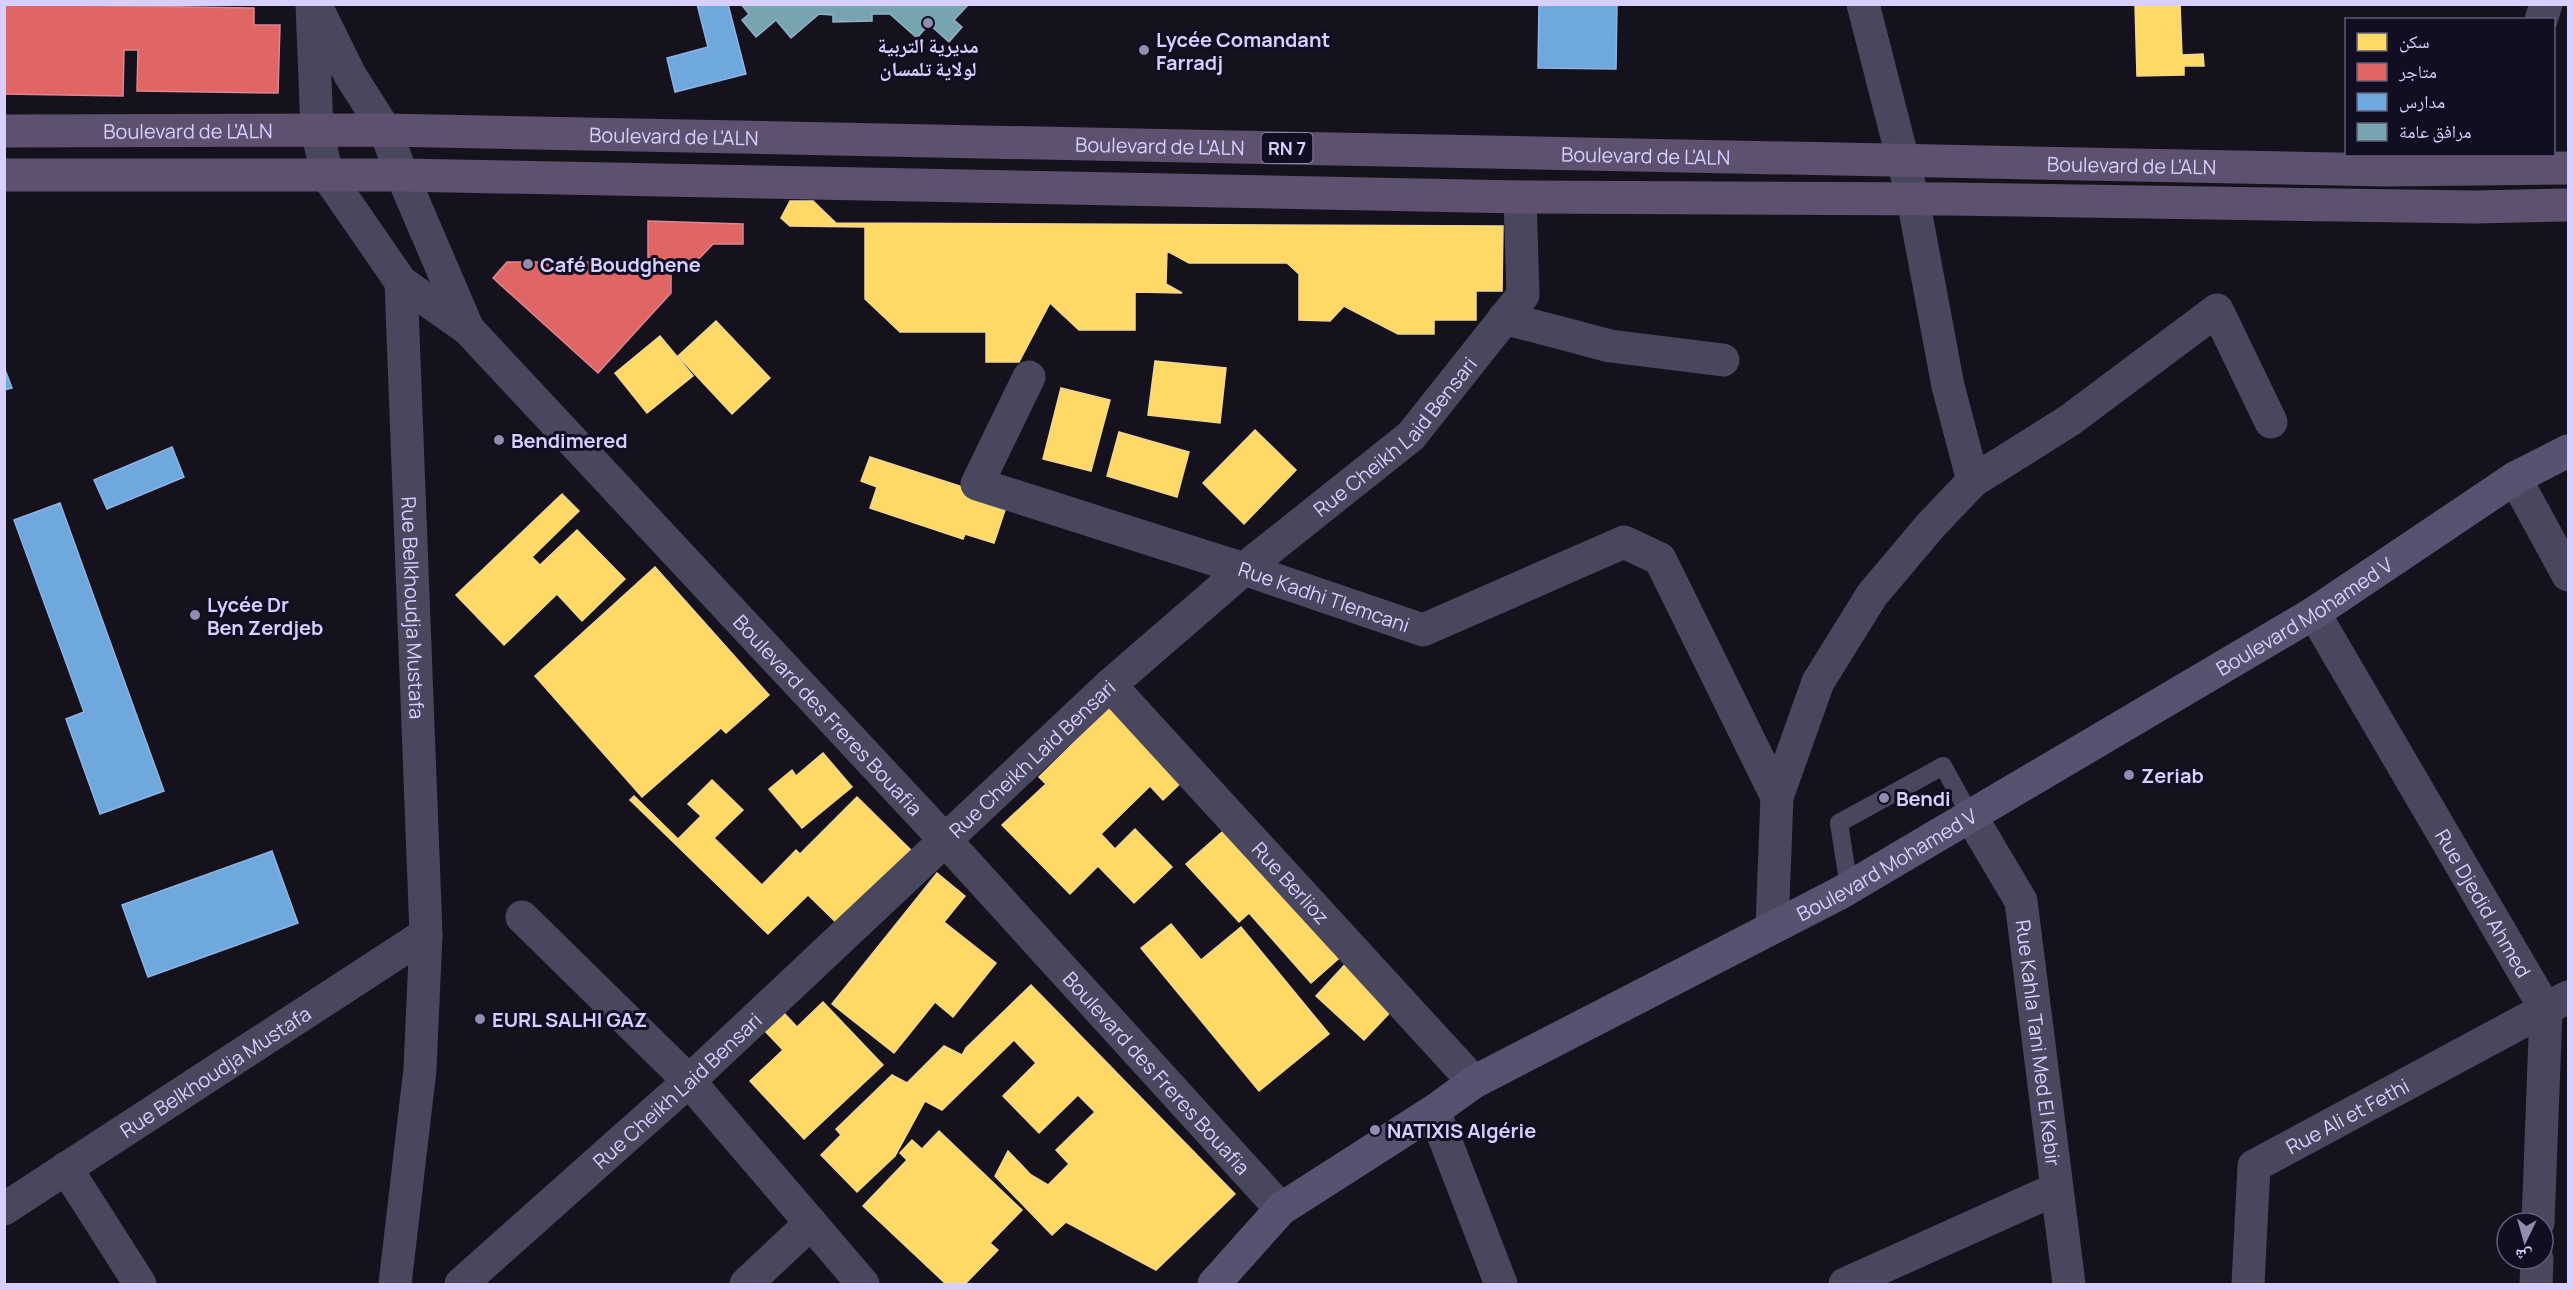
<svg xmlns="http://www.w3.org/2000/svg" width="2573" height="1289" font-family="Manrope,'Noto Naskh Arabic',sans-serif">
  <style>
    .homes { fill: #ffd966; stroke: #f3d694; stroke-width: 1.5 }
    .shops { fill: #e06666; stroke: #dd8694; stroke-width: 1.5 }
    .schools { fill: #6fa8dc; stroke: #8eb4e6; stroke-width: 1.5 }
    .public { fill: #76a5af; stroke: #93b2c7; stroke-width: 1.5 }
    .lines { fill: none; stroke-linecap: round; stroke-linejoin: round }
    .service { stroke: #49475e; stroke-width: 18 }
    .minor { stroke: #49475e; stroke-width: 33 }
    .secondary { stroke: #565371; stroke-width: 33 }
    .primary { stroke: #5d516f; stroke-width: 33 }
    .poi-dot { fill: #928db0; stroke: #120e22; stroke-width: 2 }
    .labels { text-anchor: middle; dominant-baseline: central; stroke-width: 6; stroke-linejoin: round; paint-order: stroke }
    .shield { fill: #120e22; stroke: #9b95bd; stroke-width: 1.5 }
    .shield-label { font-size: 18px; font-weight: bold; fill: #d6cfff }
    .poi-label { font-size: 20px; font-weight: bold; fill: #d6cfff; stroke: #120e22; text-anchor: start }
    .street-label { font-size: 20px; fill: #d6cfff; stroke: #120e22 }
  </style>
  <rect width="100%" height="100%" fill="#15121d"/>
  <g class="homes">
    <path d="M2135,4h45l2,51 21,-1 1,12h-20v9l-47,1z"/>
    <path d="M790,201h23l23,22 667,3 -1,65h-26v29h-42v14h-36l-54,-28 -14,15 -31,-1v-46l-12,-11h-98l-22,-12 -1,33 16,9 -47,-1v38h-56l-29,-27 -31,59h-33v-30h-86l-35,-33v-72l-75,-1 -9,-8z"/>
    <path d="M716,321l54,57 -38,36 -54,-58z"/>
    <path d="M660,336l33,40 -46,37 -32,-40z"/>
    <path d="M1155,361l71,7 -6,55 -72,-8z"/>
    <path d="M1061,388l49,12 -19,71 -48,-12z"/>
    <path d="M1255,430l41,40 -52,54 -41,-41z"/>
    <path d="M1119,432l70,20 -12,45 -70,-21z"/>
    <path d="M870,457l105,34 34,7 -15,45 -29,-9 -2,5 -93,-31 7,-21 -16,-6z"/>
    <path d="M562,494l17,17 -47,46 8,8 37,-35 48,49 -43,42 -25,-27 -53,51 -48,-50z"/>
    <path d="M655,567l114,128 -43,38 -5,-5 -79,69 -107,-121z"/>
    <path d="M1114,703l73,74 -24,23 -13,-14 -49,48 14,15 20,-20 37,38 -38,36 -36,-37 -28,28 -68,-69 44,-41 -7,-7z"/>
    <path d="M823,753l29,34 -50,41 -33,-39 23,-19 4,6z"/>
    <path d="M712,780l31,30 -29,28 48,47 34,-35 4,4 57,-57 62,61 -74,73 -37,-36 -40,39 -138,-134 4,-4 44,43 23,-23 -13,-12z"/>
    <path d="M1230,825l115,128 -34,30 -62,-70 -10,9 -53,-58z"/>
    <path d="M937,873l28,23 -21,26 52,41 -43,54 -18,-15 -41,51 -62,-49z"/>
    <path d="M1171,924l30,36 40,-33 88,107 -70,57 -118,-143z"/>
    <path d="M1350,959l49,44 -35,37 -48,-44z"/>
    <path d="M1031,985l204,209 -79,76 -90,-48 -14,13 -57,-59 13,-25 23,24 17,10 21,-21 -13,-14 39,-38 -17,-17 -39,38 -36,-37 33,-33 -22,-23 -72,70 -17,-9 -30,55 -38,36 -36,-37 20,-20 -5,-6 56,-54 15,8 37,-37 18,9 4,-7z"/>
    <path d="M823,1002l60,63 -79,74 -54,-58 33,-31 -18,-19 19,-18 13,14z"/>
    <path d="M939,1131l83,79 -32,33 8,7 -33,34h-19l-83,-78 44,-46 -7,-7 12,-13 10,9z"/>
  </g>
  <g class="shops">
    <path d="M4,4l250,4v17h26l-2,68 -141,-2 1,-41h-14l-1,46 -119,-2z"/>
    <path d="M648,221l95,3v20h-30l-22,23 -20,-1v27l-73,80 -105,-95 14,-16h141z"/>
  </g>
  <g class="schools">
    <path d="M697,4h31l18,70 -71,18 -8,-34 41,-11z"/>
    <path d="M1539,4h78l-1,65 -78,-1z"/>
    <path d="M4,367l8,21 -8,2z"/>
    <path d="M172,447l12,30 -77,32 -13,-29z"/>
    <path d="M60,503l104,288 -64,23 -34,-95 18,-7 -70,-192z"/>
    <path d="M272,851l26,72 -150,54 -26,-72z"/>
  </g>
  <path class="public" d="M741,4h224l2,2 -13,14 8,7 -13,15 -20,-18 -12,14 -27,-24h-18v7l-39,1v-7l-14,-1 -28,24 -15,-18 -20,17 -14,-17 7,-6z"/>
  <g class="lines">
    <path class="service" d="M1849,887l-10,-64 104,-57 27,49"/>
    <g class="minor">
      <path id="s1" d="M312,4l5,126 10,45 74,107 67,47 478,512 335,368"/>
      <path d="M1863,4l50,195 35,187 25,95 97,-61 147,-110 54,112"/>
      <path d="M317,8l33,67 35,55 17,45 66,154"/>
      <path d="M2541,20l5,-16"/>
      <path id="s2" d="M401,282l25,652"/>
      <path d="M1504,318l106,28 113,14"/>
      <path id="s3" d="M1029,377l-52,107 267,85 179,61 201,-88 36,17 117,238"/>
      <path d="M2515,478l53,97"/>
      <path id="s4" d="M2314,613l232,397 -8,213"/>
      <path id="s5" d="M1110,685l364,397"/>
      <path id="s6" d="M1970,815l51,86 48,383"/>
      <path d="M522,917l167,164 174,203"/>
      <path d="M1772,927l5,-130 41,-115 54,-87 59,-70 42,-44"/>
      <path d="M1434,1111l67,173"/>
      <path d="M66,1168l74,116"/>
      <path id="s7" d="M4,1209l422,-275 -6,135 -25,215"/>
      <path id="s8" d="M461,1284l228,-203 421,-396 134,-116 167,-133 112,-141 -3,-98"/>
      <path d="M746,1284l65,-61"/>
      <path d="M1845,1284l211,-95"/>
      <path id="s9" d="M2248,1284l6,-118 314,-169"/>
      <path d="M2536,1284l1,-25"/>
    </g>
    <path class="secondary" id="s10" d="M1214,1284l67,-75 153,-98 40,-29 366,-189 474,-280 201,-135 53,-27"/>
    <g class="primary">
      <path id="s11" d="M4,131l381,-1 2001,40 182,-2"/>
      <path d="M4,175h398l1118,22 428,2 527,8 93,-2"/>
    </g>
  </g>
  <g class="poi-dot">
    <circle cx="928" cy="23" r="6"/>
    <circle cx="1144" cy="50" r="6"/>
    <circle cx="528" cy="264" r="6"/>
    <circle cx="499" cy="440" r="6"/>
    <circle cx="195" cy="615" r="6"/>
    <circle cx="2129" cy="775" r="6"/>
    <circle cx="1884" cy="798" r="6"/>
    <circle cx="480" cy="1019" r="6"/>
    <circle cx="1375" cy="1130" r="6"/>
  </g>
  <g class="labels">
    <rect class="shield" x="1261.5" y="133" width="51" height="30" rx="4.5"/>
    <g class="shield-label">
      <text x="1287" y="148">RN 7</text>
    </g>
    <g class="poi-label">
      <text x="1156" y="39">Lycée Comandant<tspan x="1156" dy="23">Farradj</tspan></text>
      <text x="928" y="45" text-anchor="middle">مديرية التربية<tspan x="928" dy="23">لولاية تلمسان</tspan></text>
      <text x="540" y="264">Café Boudghene</text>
      <text x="511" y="440">Bendimered</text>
      <text x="207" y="604">Lycée Dr<tspan x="207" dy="23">Ben Zerdjeb</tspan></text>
      <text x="2141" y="775">Zeriab</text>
      <text x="1896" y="798">Bendi</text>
      <text x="492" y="1019">EURL SALHI GAZ</text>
      <text x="1387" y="1130">NATIXIS Algérie</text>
    </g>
    <g class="street-label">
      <text stroke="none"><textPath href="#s11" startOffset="184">Boulevard de L'ALN</textPath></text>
      <text stroke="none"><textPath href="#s11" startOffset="670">Boulevard de L'ALN</textPath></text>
      <text stroke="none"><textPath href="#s11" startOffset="1156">Boulevard de L'ALN</textPath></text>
      <text stroke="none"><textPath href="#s11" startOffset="1642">Boulevard de L'ALN</textPath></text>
      <text stroke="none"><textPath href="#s11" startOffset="2128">Boulevard de L'ALN</textPath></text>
      <text stroke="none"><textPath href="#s8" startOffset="1262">Rue Cheikh Laid Bensari</textPath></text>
      <text stroke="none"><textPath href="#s3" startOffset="484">Rue Kadhi Tlemcani</textPath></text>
      <text stroke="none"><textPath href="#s2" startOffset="326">Rue Belkhoudja Mustafa</textPath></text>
      <text stroke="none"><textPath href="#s10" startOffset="1284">Boulevard Mohamed V</textPath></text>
      <text stroke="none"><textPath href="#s1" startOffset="912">Boulevard des Freres Bouafia</textPath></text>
      <text stroke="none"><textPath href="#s8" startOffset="776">Rue Cheikh Laid Bensari</textPath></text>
      <text stroke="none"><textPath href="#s10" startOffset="798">Boulevard Mohamed V</textPath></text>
      <text stroke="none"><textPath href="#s5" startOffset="268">Rue Berlioz</textPath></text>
      <text stroke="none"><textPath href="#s4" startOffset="336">Rue Djedid Ahmed</textPath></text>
      <text stroke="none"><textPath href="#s6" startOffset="243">Rue Kahla Tani Med El Kebir</textPath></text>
      <text stroke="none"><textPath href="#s7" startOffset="252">Rue Belkhoudja Mustafa</textPath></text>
      <text stroke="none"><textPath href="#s1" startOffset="1398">Boulevard des Freres Bouafia</textPath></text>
      <text stroke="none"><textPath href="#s8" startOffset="290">Rue Cheikh Laid Bensari</textPath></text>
      <text stroke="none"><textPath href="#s9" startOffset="224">Rue Ali et Fethi</textPath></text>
    </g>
  </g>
  <rect width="2573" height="1289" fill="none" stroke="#d6cfff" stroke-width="12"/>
  <rect x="2345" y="18" width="210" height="138" fill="#120e22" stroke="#605b7a" stroke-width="1.5"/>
  <rect x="2357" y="33" width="30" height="18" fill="#ffd966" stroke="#605b7a" stroke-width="1.5"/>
  <text x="2399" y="48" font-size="18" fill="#d6cfff">سكن</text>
  <rect x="2357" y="63" width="30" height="18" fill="#e06666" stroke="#605b7a" stroke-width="1.5"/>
  <text x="2399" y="78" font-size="18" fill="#d6cfff">متاجر</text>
  <rect x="2357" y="93" width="30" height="18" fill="#6fa8dc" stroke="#605b7a" stroke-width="1.5"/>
  <text x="2399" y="108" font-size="18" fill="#d6cfff">مدارس</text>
  <rect x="2357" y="123" width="30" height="18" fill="#76a5af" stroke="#605b7a" stroke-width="1.5"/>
  <text x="2399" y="138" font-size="18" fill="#d6cfff">مرافق عامة</text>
  <g transform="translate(2525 1241) rotate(185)"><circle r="28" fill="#120e22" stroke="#605b7a" stroke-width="1.5"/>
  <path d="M0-4.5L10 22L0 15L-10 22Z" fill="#928db0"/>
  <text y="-9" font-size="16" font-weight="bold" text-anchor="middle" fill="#d6cfff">ش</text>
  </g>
</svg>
